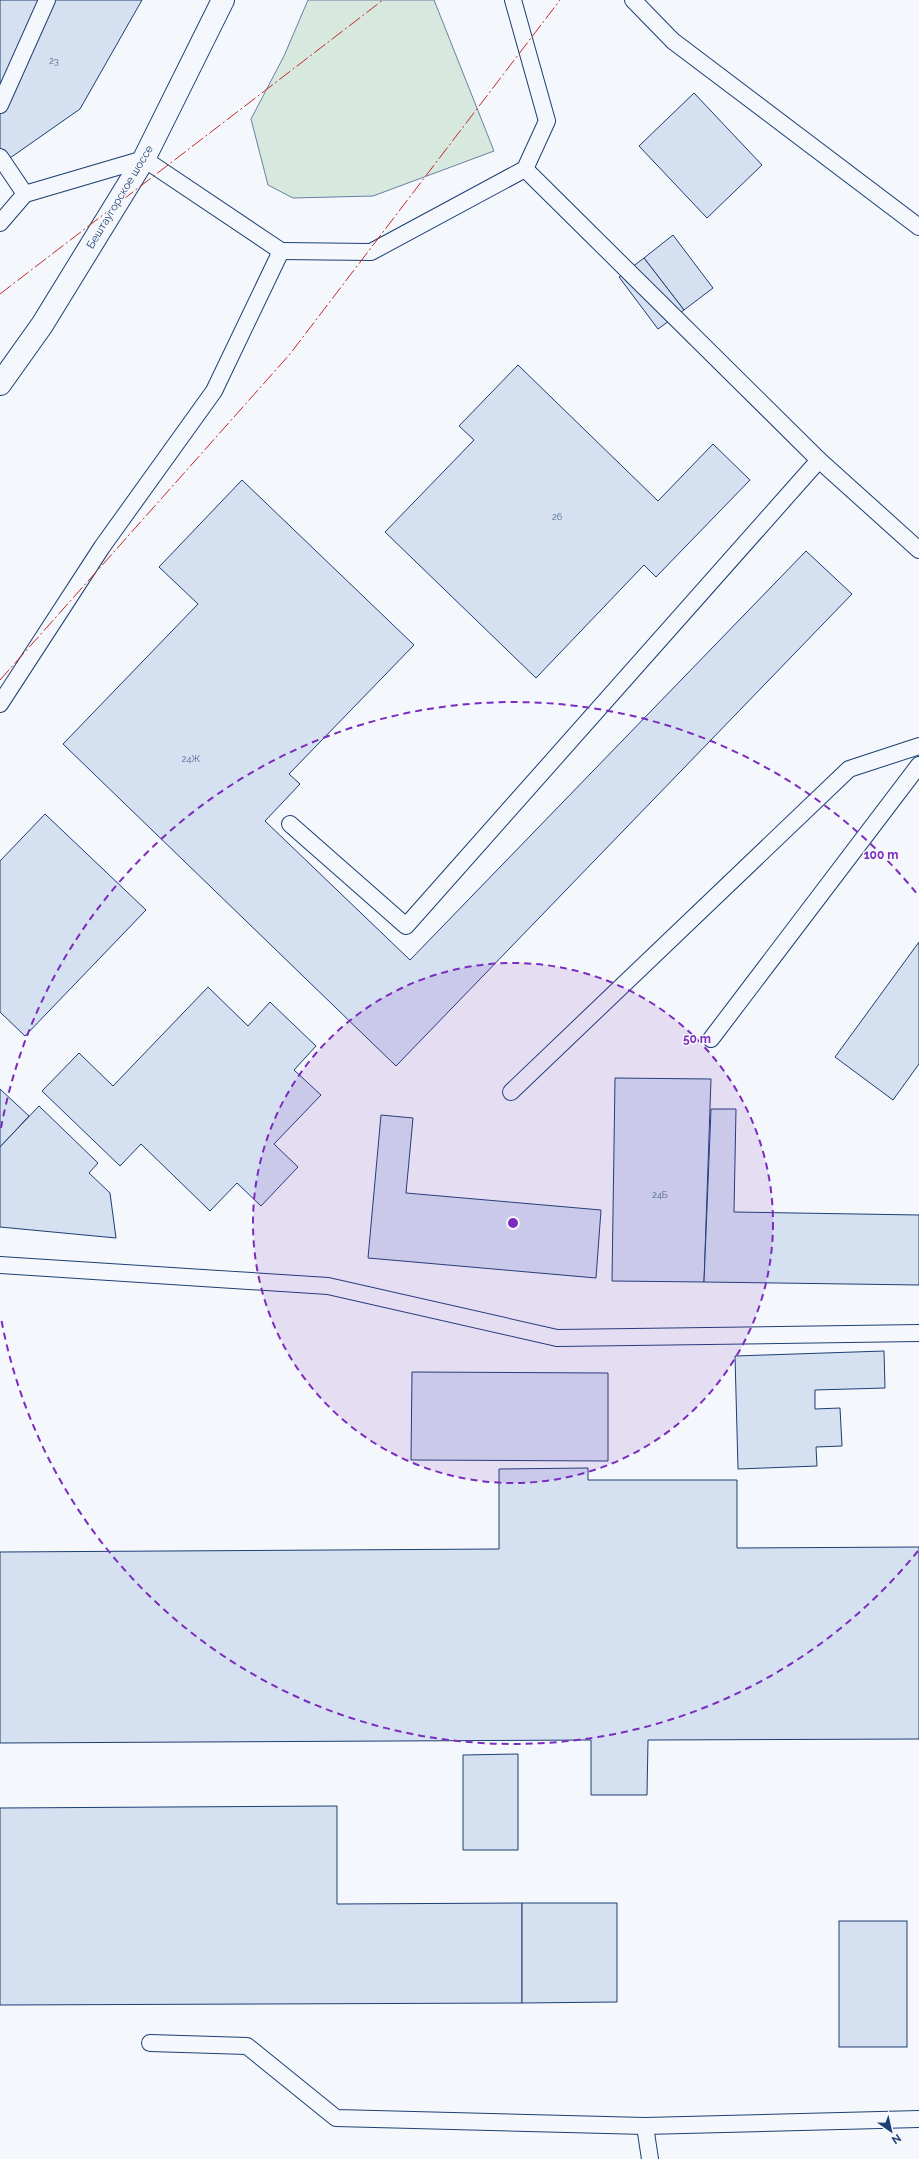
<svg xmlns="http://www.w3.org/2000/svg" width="919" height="2159" font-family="Raleway,sans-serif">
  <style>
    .green { fill: #d7e8df; stroke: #687fa3 }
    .building { fill: #d5e0f0; stroke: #1d3f73 }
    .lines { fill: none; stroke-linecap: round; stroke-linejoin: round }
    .service-casing { stroke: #1d3f73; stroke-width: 18 }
    .secondary-casing { stroke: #1d3f73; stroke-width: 24 }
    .service { stroke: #f4f7fb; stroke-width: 16 }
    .secondary { stroke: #f4f7fb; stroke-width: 22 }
    .power { stroke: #c62828; stroke-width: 1; stroke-dasharray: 14 3 2 3; stroke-linecap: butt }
    .ring { fill: none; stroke: #7b2cbf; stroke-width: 2; stroke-dasharray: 7 5 }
    .labels { text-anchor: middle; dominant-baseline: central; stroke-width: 3; stroke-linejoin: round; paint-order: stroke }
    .number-label { font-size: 9px; fill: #4b6792 }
    .street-label { font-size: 11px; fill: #1d3f73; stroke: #f4f7fb }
    .centre { fill: #7b2cbf; stroke: #f4f7fb; stroke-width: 2 }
    .ring-label { font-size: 12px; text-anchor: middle; font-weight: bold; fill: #7b2cbf; stroke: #f4f7fb; stroke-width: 3; stroke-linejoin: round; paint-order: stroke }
  </style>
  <rect width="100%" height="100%" fill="#f4f7fb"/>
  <path class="green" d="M308,0h126l60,151 -121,45 -80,2 -25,-13 -17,-66 33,-63z"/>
  <g class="building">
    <path d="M0,0h142l-62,109 -80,56z"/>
    <path d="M694,93l68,72 -55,53 -68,-72z"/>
    <path d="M673,235l40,53 -29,22 -40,-52z"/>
    <path d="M644,258l40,52 -26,19 -39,-52z"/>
    <path d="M518,365l140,136 55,-57 37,36 -94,97 -12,-12 -108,113 -151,-146 89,-92 -15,-14z"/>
    <path d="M242,480l172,165 -125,129 11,10 -35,37 145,139 396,-409 46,43 -456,472 -333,-322 135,-140 -39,-37z"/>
    <path d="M45,814l101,96 -121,126 -25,-24v-151z"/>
    <path d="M919,942v122l-26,36 -58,-43z"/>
    <path d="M208,987l40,39 22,-24 46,44 -22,24 27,25 -47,49 24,23 -37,39 -24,-23 -27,28 -69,-67 -21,22 -78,-75 37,-38 34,33z"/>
    <path d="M615,1078l96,1 -7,203 -92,-1z"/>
    <path d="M0,1089l29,27 -29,31z"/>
    <path d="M39,1106l59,57 -9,10 21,20 6,45 -116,-11v-80z"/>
    <path d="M711,1109h25l-2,103 185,3v70l-215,-3z"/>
    <path d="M381,1115l32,3 -7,75 195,17 -5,68 -228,-20z"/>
    <path d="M884,1351l1,37 -70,2v19l25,-1 2,38 -26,1 1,19 -79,3 -3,-113z"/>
    <path d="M412,1372l196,1v88l-197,-1z"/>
    <path d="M588,1468v12h149v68l182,-1v192l-271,1 -1,55h-56v-55l-591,3v-191l499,-3v-80z"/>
    <path d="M518,1754v96h-55v-95z"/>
    <path d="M337,1806v98l185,-1v100l-522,2v-197z"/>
    <path d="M522,1903h95v99l-95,1z"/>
    <rect x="839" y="1921" width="68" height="126"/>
  </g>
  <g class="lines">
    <g class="service-casing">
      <g id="service">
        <path d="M633,0l40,41 246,186"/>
        <path d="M0,105l47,-105"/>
        <path d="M0,157l25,37"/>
        <path d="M525,169l294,291 100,90"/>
        <path d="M0,223l25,-29 119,-35 137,92 -67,140 -112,156 -102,157"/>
        <path d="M281,251l90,1 154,-83 22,-48 -34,-121"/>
        <path d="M290,824l116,102 413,-466"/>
        <path d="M711,1039l208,-274"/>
        <path d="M511,1092l338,-323 70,-23"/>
        <path d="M0,1265l328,21 229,52 362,-5"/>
        <path d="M150,2043l97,3 89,72 309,8 274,-7"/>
        <path d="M645,2126l5,33"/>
      </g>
    </g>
    <g class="secondary-casing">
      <path id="secondary" d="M0,384l42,-59 102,-166 79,-159"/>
    </g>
    <use href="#service" class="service"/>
    <use href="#secondary" class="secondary"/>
    <g class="power">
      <path d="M0,294l383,-294"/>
      <path d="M0,680l290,-326 270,-354"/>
    </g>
  </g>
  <circle cx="513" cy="1223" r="260" fill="#7b2cbf" fill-opacity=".12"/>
  <g class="ring">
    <circle cx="513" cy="1223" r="260"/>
    <path d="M918 1551A521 521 0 0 1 1 1318M1 1128A521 521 0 0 1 918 895"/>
  </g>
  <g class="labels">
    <g class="number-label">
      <text x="54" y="61">23</text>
      <text x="557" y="517">26</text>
      <text x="191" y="759">24Ж</text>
      <text x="660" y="1195">24Б</text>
    </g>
    <g class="street-label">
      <text transform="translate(120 197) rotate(-59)">Бештаугорское шоссе</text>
    </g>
  </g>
  <circle cx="513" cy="1223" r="6" class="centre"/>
  <g class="ring-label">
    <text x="881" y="859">100 m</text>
    <text x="697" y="1043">50 m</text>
  </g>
  <g transform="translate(891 2131) rotate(146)" stroke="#f4f7fb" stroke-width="3" paint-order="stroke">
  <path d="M0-3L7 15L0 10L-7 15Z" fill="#1d3f73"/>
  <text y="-6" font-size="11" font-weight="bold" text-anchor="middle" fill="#1d3f73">N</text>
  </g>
</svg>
